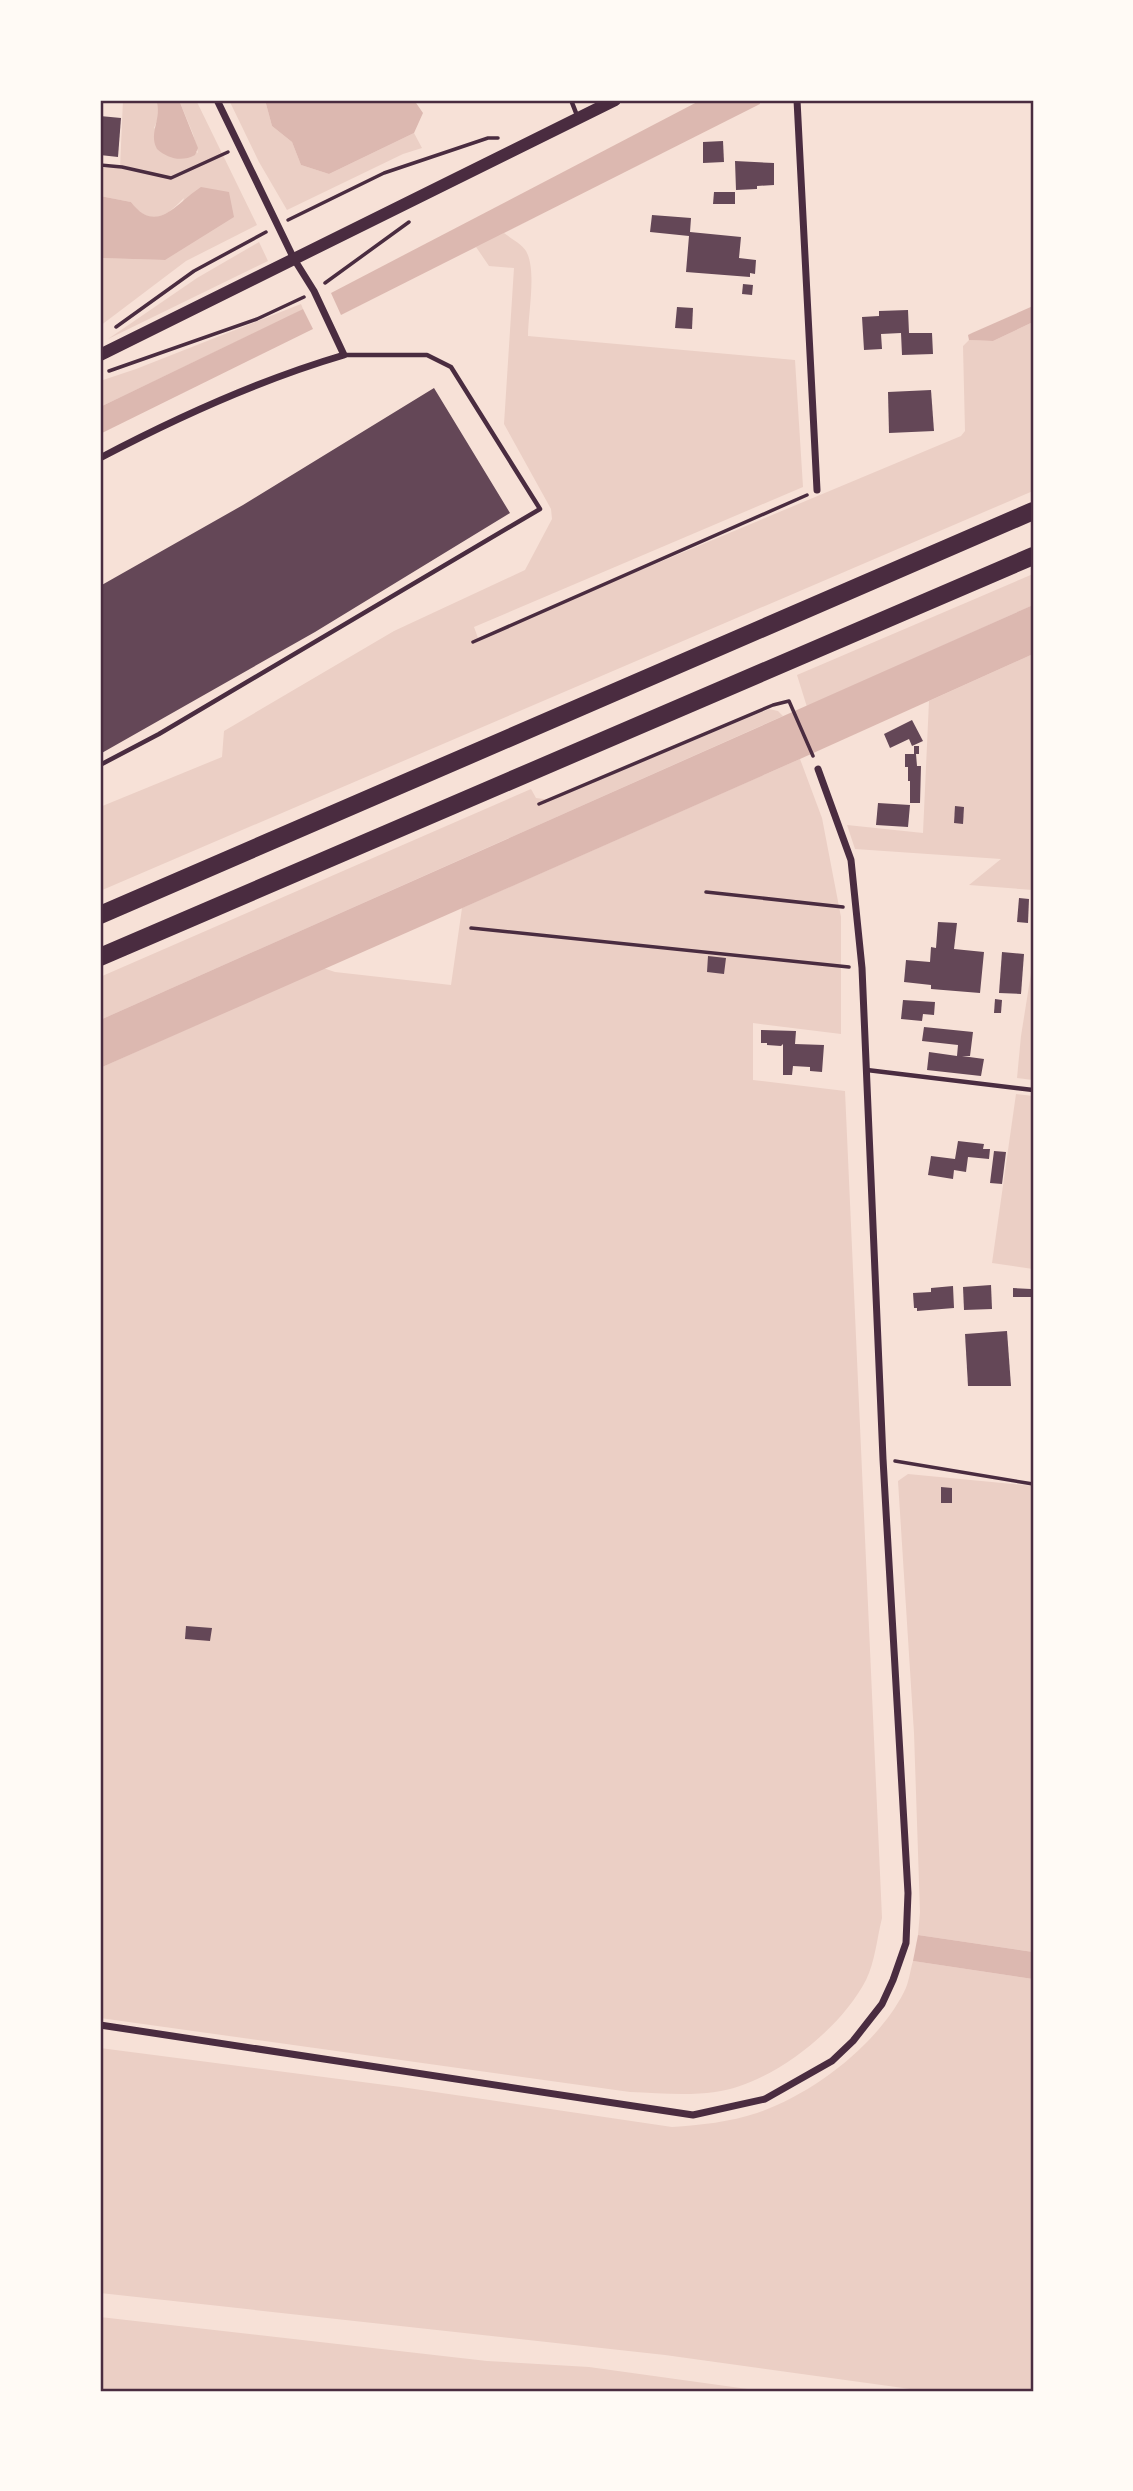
<svg xmlns="http://www.w3.org/2000/svg" width="1133" height="2491" font-family="Lato,sans-serif">
  <style>
    .green { fill: #ebcfc5 }
    .water { fill: #dcb8b0 }
    .building { fill: #644757 }
    .lines { fill: none; stroke-linecap: round; stroke-linejoin: round }
    .path { stroke: #4a2c40; stroke-width: 3.5 }
    .service { stroke: #4a2c40; stroke-width: 4.5 }
    .minor { stroke: #4a2c40; stroke-width: 7 }
    .tertiary { stroke: #4a2c40; stroke-width: 12 }
    .motorway { stroke: #4a2c40; stroke-width: 18 }
    .neatline { fill: none; stroke: #4a2c40; stroke-width: 2.5 }
  </style>
  <rect width="100%" height="100%" fill="#f7e1d7"/>
  <g class="green">
    <path d="M123,100h33l4,13 -6,15 44,25 -5,-19 -14,-34h17l61,125 -71,36 -86,65v-68l65,2 19,-62c-19,20 -34,29 -53,4l-31,-6v-28h20z"/>
    <path d="M229,100h36l7,26 20,16 9,23 28,9 85,-41 8,15 -19,6 -116,56 -28,-48z"/>
    <path d="M504,233c6,5 18,11 22,18 11,19 2,63 2,85l267,24 8,127 -329,140 4,11 483,-202 4,-5 -2,-85 6,-6 24,1 40,-19v169l-933,400v-84l122,-50 2,-26 170,-100 131,-61 27,-51 -1,-10 -47,-85 10,-156 -25,-2 -13,-19z"/>
    <path d="M259,242l9,19 -160,78 89,-61z"/>
    <path d="M301,304l2,5 -17,9 -186,89v-26l36,-12z"/>
    <path d="M1033,574v31l-226,102 -10,-32z"/>
    <path d="M1033,654v236l-64,-5 32,-26 -146,-10 -8,-24 76,8 6,-132z"/>
    <path d="M769,709l9,2 5,5 -683,304v-43l431,-188 5,9 15,2z"/>
    <path d="M800,759l22,59 19,99v117l-88,-11v57l92,11 37,827c-5,20 -7,44 -16,62 -25,49 -95,105 -151,112 -28,4 -57,1 -85,0l-530,-74v-950l223,-100 12,4 116,13 11,-77z"/>
    <path d="M1033,961v119l-16,-2 4,-42z"/>
    <path d="M1016,1094l17,2v173l-41,-6z"/>
    <path d="M908,1474l125,12v466l-115,-17 2,-23 -6,-179 -16,-252z"/>
    <path d="M913,1961l120,18v412h-108l-260,-36 -565,-62v-245l301,39 271,40c29,-2 58,-5 85,-14 56,-19 120,-68 147,-121 5,-9 6,-21 9,-31z"/>
    <path d="M100,2317l387,44 102,6 173,24h-662z"/>
  </g>
  <g class="water">
    <path d="M156,100h23l19,48 -3,7c-13,7 -27,4 -38,-6 -9,-17 6,-31 -1,-49z"/>
    <path d="M265,100h149l9,13 -9,20 -85,41 -28,-9 -9,-23 -20,-16z"/>
    <path d="M701,100h58l1,4 -419,211 -10,-22z"/>
    <path d="M201,187l28,5 5,25 -69,43 -65,-2v-62l31,6c26,34 45,1 70,-15z"/>
    <path d="M1033,306v16l-40,19 -24,-1 -1,-5 4,-2z"/>
    <path d="M303,309l10,20 -213,105v-27z"/>
    <path d="M1033,605v49l-233,105 -700,309v-48z"/>
    <path d="M918,1935l115,17v27l-120,-18z"/>
  </g>
  <g class="building">
    <path d="M100,116l21,2 -3,39 -18,-2z"/>
    <path d="M723,141l1,21 -21,1v-21z"/>
    <path d="M735,161l39,2v22l-17,1v3l-21,1z"/>
    <path d="M714,192h21v12h-22z"/>
    <path d="M652,215l39,3 -1,14 51,5 -2,21 17,2 -1,14 -5,-1v4l-64,-5 3,-36 -39,-4z"/>
    <path d="M743,284l10,1 -1,10 -10,-1z"/>
    <path d="M677,307l16,1 -1,21 -17,-1z"/>
    <path d="M908,310l1,23h23l1,21 -31,1 -1,-22 -20,1 1,15 -18,1 -2,-33 17,-1v-5z"/>
    <path d="M434,388l76,125 -195,119 -215,122v-168l143,-81z"/>
    <path d="M931,390l3,41 -45,2 -1,-41z"/>
    <path d="M912,720l11,21 -11,5 -3,-7 -19,9 -6,-14z"/>
    <path d="M914,746h5v8h-3l1,12h4l-1,37h-10v-22h-2v-14h-3v-13h9z"/>
    <path d="M878,803l32,2 -2,22 -32,-2z"/>
    <path d="M955,806l9,1 -1,17 -9,-1z"/>
    <path d="M1019,898l10,1 -1,24 -11,-1z"/>
    <path d="M938,922l19,1 -3,26 30,3 -4,41 -49,-4v-4l-27,-3 2,-22 24,2 1,-15 5,1z"/>
    <path d="M1002,952l22,2 -3,40 -22,-1z"/>
    <path d="M708,956l18,2 -2,16 -17,-2z"/>
    <path d="M995,999l7,1 -1,13h-7z"/>
    <path d="M903,1000l32,2 -1,13 -11,-1 -1,7 -21,-2z"/>
    <path d="M924,1027l49,5 -3,24h-8l22,3 -3,17 -54,-6 2,-18 28,4 1,-11 -36,-4z"/>
    <path d="M761,1030l35,1 -1,13 29,1 -2,27 -12,-1v-4l-17,-1 -1,9h-9v-31l-2,2 -14,-1v-2h-6z"/>
    <path d="M958,1141l26,3 -1,5h7l-1,10 -21,-2 -2,15 -12,-2 -1,9 -25,-4 3,-19 24,3z"/>
    <path d="M994,1151l12,1 -4,32 -12,-1z"/>
    <path d="M991,1285l1,24 -28,1 -1,-23z"/>
    <path d="M953,1286l1,22 -37,3v-3h-3l-1,-15 18,-1v-4z"/>
    <path d="M1013,1288l18,1v8h-18z"/>
    <path d="M1007,1331l4,55h-43l-3,-52z"/>
    <path d="M941,1487l11,1v15h-11z"/>
    <path d="M186,1626l26,2 -2,13 -25,-2z"/>
  </g>
  <g class="lines">
    <g class="path">
      <path d="M100,165l22,2 49,11 57,-26"/>
      <path d="M288,220l96,-47 104,-35h10"/>
      <path d="M325,283l84,-61"/>
      <path d="M116,327l78,-56 72,-39"/>
      <path d="M109,371l148,-52 47,-22"/>
      <path d="M473,642l334,-147"/>
      <path d="M539,804l234,-99 16,-4 24,55"/>
      <path d="M706,892l137,15"/>
      <path d="M471,928l378,39"/>
      <path d="M895,1461l138,23"/>
    </g>
    <g class="service">
      <path d="M571,100l7,18"/>
      <path d="M100,765l59,-31 381,-225 -89,-142 -24,-12h-83"/>
      <path d="M867,1070l166,20"/>
    </g>
    <g class="minor">
      <path d="M797,100l20,390"/>
      <path d="M100,458c78,-41 159,-78 244,-103l-30,-64 -20,-32 -77,-159"/>
      <path d="M100,2025l593,90 72,-16 67,-38 21,-20 29,-37 11,-24 13,-37 2,-50 -25,-434 -21,-491 -11,-108 -33,-91"/>
    </g>
    <path class="tertiary" d="M100,355l515,-255"/>
    <g class="motorway">
      <path d="M100,915l933,-404"/>
      <path d="M100,957l933,-401"/>
    </g>
  </g>
  <rect width="1133" height="2491" fill="none" stroke="#fffaf5" stroke-width="203"/>
  <rect x="102" y="102" width="930" height="2288" class="neatline"/>
</svg>
